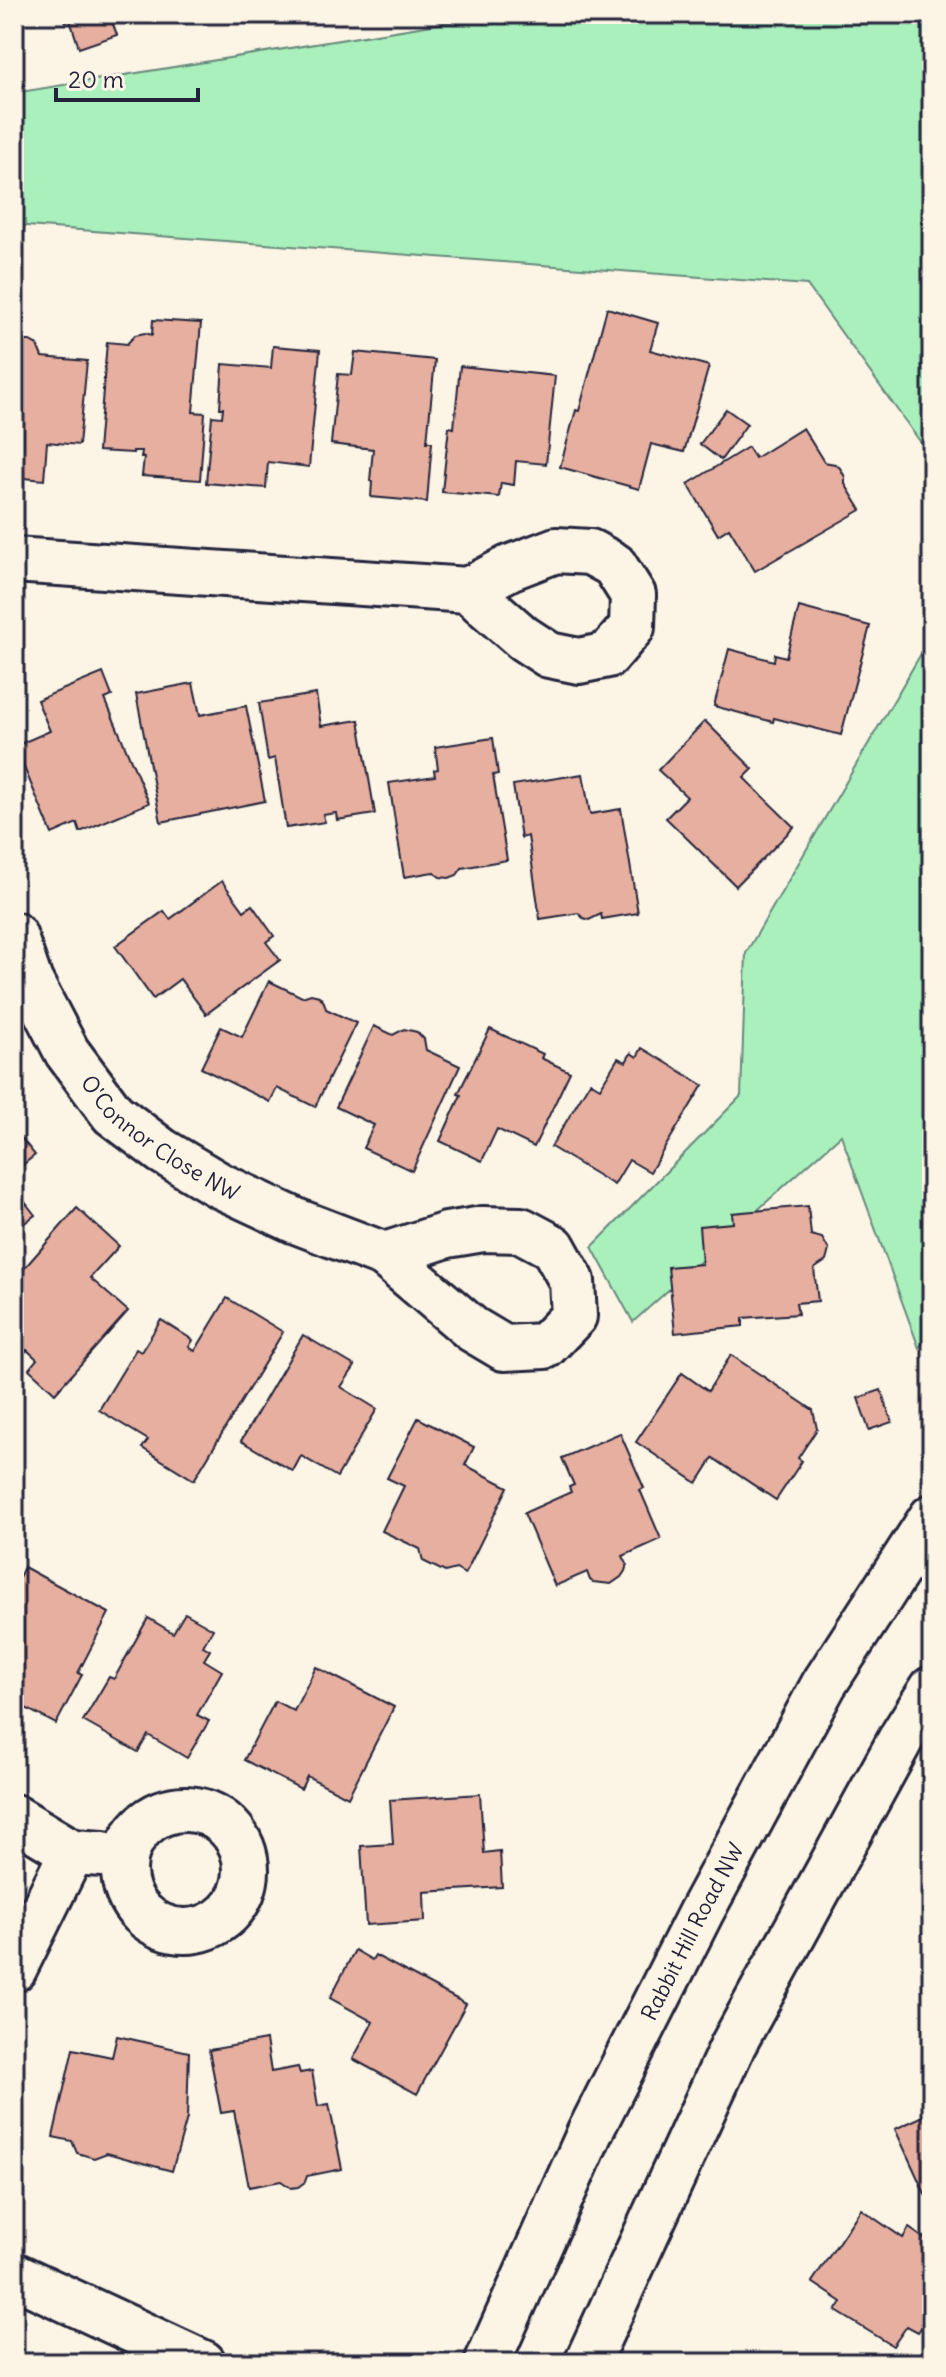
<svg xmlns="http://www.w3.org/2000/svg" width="946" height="2377" font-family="Delius,sans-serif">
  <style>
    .green { fill: #aaf0bc; stroke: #66897c; stroke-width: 2 }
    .building { fill: #e7af9f; stroke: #22223b; stroke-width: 2 }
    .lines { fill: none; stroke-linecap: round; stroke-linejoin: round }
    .minor-casing { stroke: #22223b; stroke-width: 50 }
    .major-casing { stroke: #22223b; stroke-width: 50 }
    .minor { stroke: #fcf5e5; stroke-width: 44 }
    .major { stroke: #fcf5e5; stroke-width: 44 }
    .labels { text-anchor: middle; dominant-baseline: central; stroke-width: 6; stroke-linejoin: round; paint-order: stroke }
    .street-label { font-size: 22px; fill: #22223b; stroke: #fcf5e5 }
  </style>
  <rect width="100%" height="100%" fill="#fcf5e5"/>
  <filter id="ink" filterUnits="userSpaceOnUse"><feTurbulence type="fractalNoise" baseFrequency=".0125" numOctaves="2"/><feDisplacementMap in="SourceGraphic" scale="16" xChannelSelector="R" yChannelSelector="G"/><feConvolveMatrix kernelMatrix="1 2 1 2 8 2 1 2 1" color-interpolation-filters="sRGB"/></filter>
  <g filter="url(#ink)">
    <g class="green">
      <path d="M499,14h433v444l-125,-173 -793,-60v-132z"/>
      <path d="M932,635v695l-13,18 -78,-213 -208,187 -41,-75 149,-151 5,-143z"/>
    </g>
    <g class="building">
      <path d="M63,14h46l8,21 -38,13 -9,-28 -4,2z"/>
      <path d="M607,308l51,15 -8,27 59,16 -25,86 -33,-8 -12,45 -79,-22 16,-57 3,1z"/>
      <path d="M153,320l48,3 -8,89 12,1 -5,67 -58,-4 2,-19h-3l1,-6h-9v2l-35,-2 9,-109 20,2 8,-9 10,-2 7,2z"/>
      <path d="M21,341h9l7,4 5,12 45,4 -8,84 -32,-3 -3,38 -30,-3v-132z"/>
      <path d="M273,346l47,4 -11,117 -41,-5 -2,26 -60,-5 6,-67 10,1 1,-9h-3l3,-44 48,4z"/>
      <path d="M355,352l80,8 -8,82h5l-5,60 -56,-5 1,-15 -2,-1 3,-32 -42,-5 7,-70 14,1z"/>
      <path d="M460,366l95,10 -9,88 -30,-3 -2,24 -13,-2 -2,14 -57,-5 7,-65 5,1z"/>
      <path d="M726,409l21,15 -26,36 -21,-16z"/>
      <path d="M803,428l21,34 11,2 5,4 5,9v7l16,26 -106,61 -26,-43 -11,7 -30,-51 60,-37 7,11z"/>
      <path d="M799,607l71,19 -29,109 -67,-17 -1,4 -59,-16 15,-57 45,12 1,-7 11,3z"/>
      <path d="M103,673l9,23 -7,3 44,104 -69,29 -3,-9 -25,11 -37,-88 35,-15 -13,-31z"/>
      <path d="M193,683l7,32 46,-9 19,95 -104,21 -25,-128z"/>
      <path d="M316,694l5,32 38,-6 16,94 -38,6 -1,-7 -13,2 2,7 -39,6 -11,-70 -7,2 -9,-57z"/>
      <path d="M705,721l48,48 -9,9 50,49 -58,59 -70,-68 21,-21 -29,-27z"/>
      <path d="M493,738l5,36 -5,1 14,85 -45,8 -5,7 -8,3 -9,-1 -7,-5 -29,5 -15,-94 46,-7 -1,-6 4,-1 -3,-22z"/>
      <path d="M583,774l7,40 31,-5 17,104 -36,6 -1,-5 -12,6 -6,-2 -5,-5 -38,6 -12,-83 -7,2 -8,-53z"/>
      <path d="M222,881l22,30 8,-6 22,31 -8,6 14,18 -74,54 -26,-35 -27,20 -38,-53 49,-35 6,8z"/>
      <path d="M269,981l33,16 9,-3 8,2 5,6 2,7 30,14 -41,84 -38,-19 -7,14 -69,-34 20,-41 21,10z"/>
      <path d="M374,1026l19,9 11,-6 13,3 7,7 2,11 34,16 -48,105 -49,-23 11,-23 -38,-18z"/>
      <path d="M490,1029l53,25 -2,4 29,14 -36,75 -37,-18 -15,32 -42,-20 21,-46 -3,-1z"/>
      <path d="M642,1048l61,37 -53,87 -21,-12 -15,25 -63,-38 39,-65 10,6 18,-30 8,4 5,-9 6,4z"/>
      <path d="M14,1129l21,26 -21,17z"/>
      <path d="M14,1188l21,27 -21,16z"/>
      <path d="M808,1206l3,29 11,3 7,12 -3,11 -12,8 4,32 -22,2 2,11 -55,4v8l-68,7 -7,-66 34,-3 -3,-38 34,-3 -1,-10z"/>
      <path d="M77,1208l42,38 -29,32 38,33 -73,82 -26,-24 8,-10 -10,-9 -10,10 -3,-3v-77z"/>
      <path d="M227,1298l56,34 -89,148 -52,-32 6,-8 -49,-30 37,-61 5,3 20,-32 32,20 -4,7 6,4z"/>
      <path d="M303,1335l52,31 -14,21 36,22 -40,68 -36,-21 -8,15 -52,-30z"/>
      <path d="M731,1355l82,55 4,19 -19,29 4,3 -26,39 -63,-42 -16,25 -61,-41 46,-69 26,18z"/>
      <path d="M881,1390l11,32 -23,8 -11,-32z"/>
      <path d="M418,1418l56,29 -9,18 43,22 -43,87 -9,-5 -11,3 -22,-11 -3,-12 -38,-18 22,-45 -17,-8z"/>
      <path d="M620,1433l24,55 -4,2 21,49 -38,17 4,8 -2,7 -4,6 -10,7 -18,-2 -3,-2 -3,-8 -32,14 -31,-73 47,-21 -2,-5 5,-2 -12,-27z"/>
      <path d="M24,1567l85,46 -31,60 4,2 -26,49 -42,-22v-23l5,-9 -5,-3v-80z"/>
      <path d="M185,1613l28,16 -10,17 7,4 -6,10 18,11 -25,44 12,6 -22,37 -39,-23 -10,17 -55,-31 26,-44 5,2 34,-61 25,15z"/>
      <path d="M316,1667l78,40 -46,90 -41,-21 -6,13 -57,-29 31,-59 19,10z"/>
      <path d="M480,1794l4,59 16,-2 2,36 -78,5 1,29 -59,4 -5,-79 32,-2 -3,-44z"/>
      <path d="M355,1950l17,10 3,-5 91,49 -49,90 -64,-35 20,-37 -43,-24z"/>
      <path d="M117,2036l72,16 -2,66 -15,53 -65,-18 -13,5 -17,-5 -5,-12 -19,-4 20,-88 39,8z"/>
      <path d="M266,2040l5,32 27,-5 2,6 12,-2 6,35 11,-2 13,65 -35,7 -2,6 -7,5 -7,1 -10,-7 -32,6 -15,-76 -13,2 -12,-63z"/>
      <path d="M932,2112v97l-37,-80z"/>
      <path d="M861,2209l42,29 6,-10 23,16v69l-14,19 -11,-6 -14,20 -57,-35 6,-9 -30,-20z"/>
      <path d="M854,2356l18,7h-21z"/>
    </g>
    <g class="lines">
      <g class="minor-casing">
        <g id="minor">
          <path d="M14,560l454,30 41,-22 47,-18 34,2 24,13 19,30 -1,32 -24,28 -29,6 -30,-6 -26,-17 -55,-48"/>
          <path id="s1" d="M14,935l16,46 37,71 46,62 49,37 57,34 77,36 89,34 87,74 32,19 41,-2 29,-30 -2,-35 -19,-34 -32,-17 -38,-1 -36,6 -62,20"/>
          <circle cx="185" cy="1870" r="61"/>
          <path d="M14,1817l58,35 31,2"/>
          <path d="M14,1969l58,-117"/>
          <path d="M14,2275l189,88"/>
        </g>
      </g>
      <g class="major-casing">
        <g id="major">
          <path id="s2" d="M487,2363l103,-231 111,-220 123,-228 108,-167"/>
          <path d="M587,2363l146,-318 170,-310 29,-46"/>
        </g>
      </g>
      <use href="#minor" class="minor"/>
      <use href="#major" class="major"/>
    </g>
  </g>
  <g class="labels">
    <g class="street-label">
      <text stroke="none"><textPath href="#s1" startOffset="258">O'Connor Close NW</textPath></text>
      <text stroke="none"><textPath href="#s2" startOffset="478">Rabbit Hill Road NW</textPath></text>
    </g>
  </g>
  <rect width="946" height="2377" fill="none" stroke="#fcf5e5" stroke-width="48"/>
  <rect x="24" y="24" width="898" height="2329" fill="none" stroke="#22223b" stroke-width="3" filter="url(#ink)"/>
  <path d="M56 88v12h142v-12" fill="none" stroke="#22223b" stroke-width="4"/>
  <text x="68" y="88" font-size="24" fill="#22223b" stroke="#fcf5e5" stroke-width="6" paint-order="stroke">20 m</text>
</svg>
